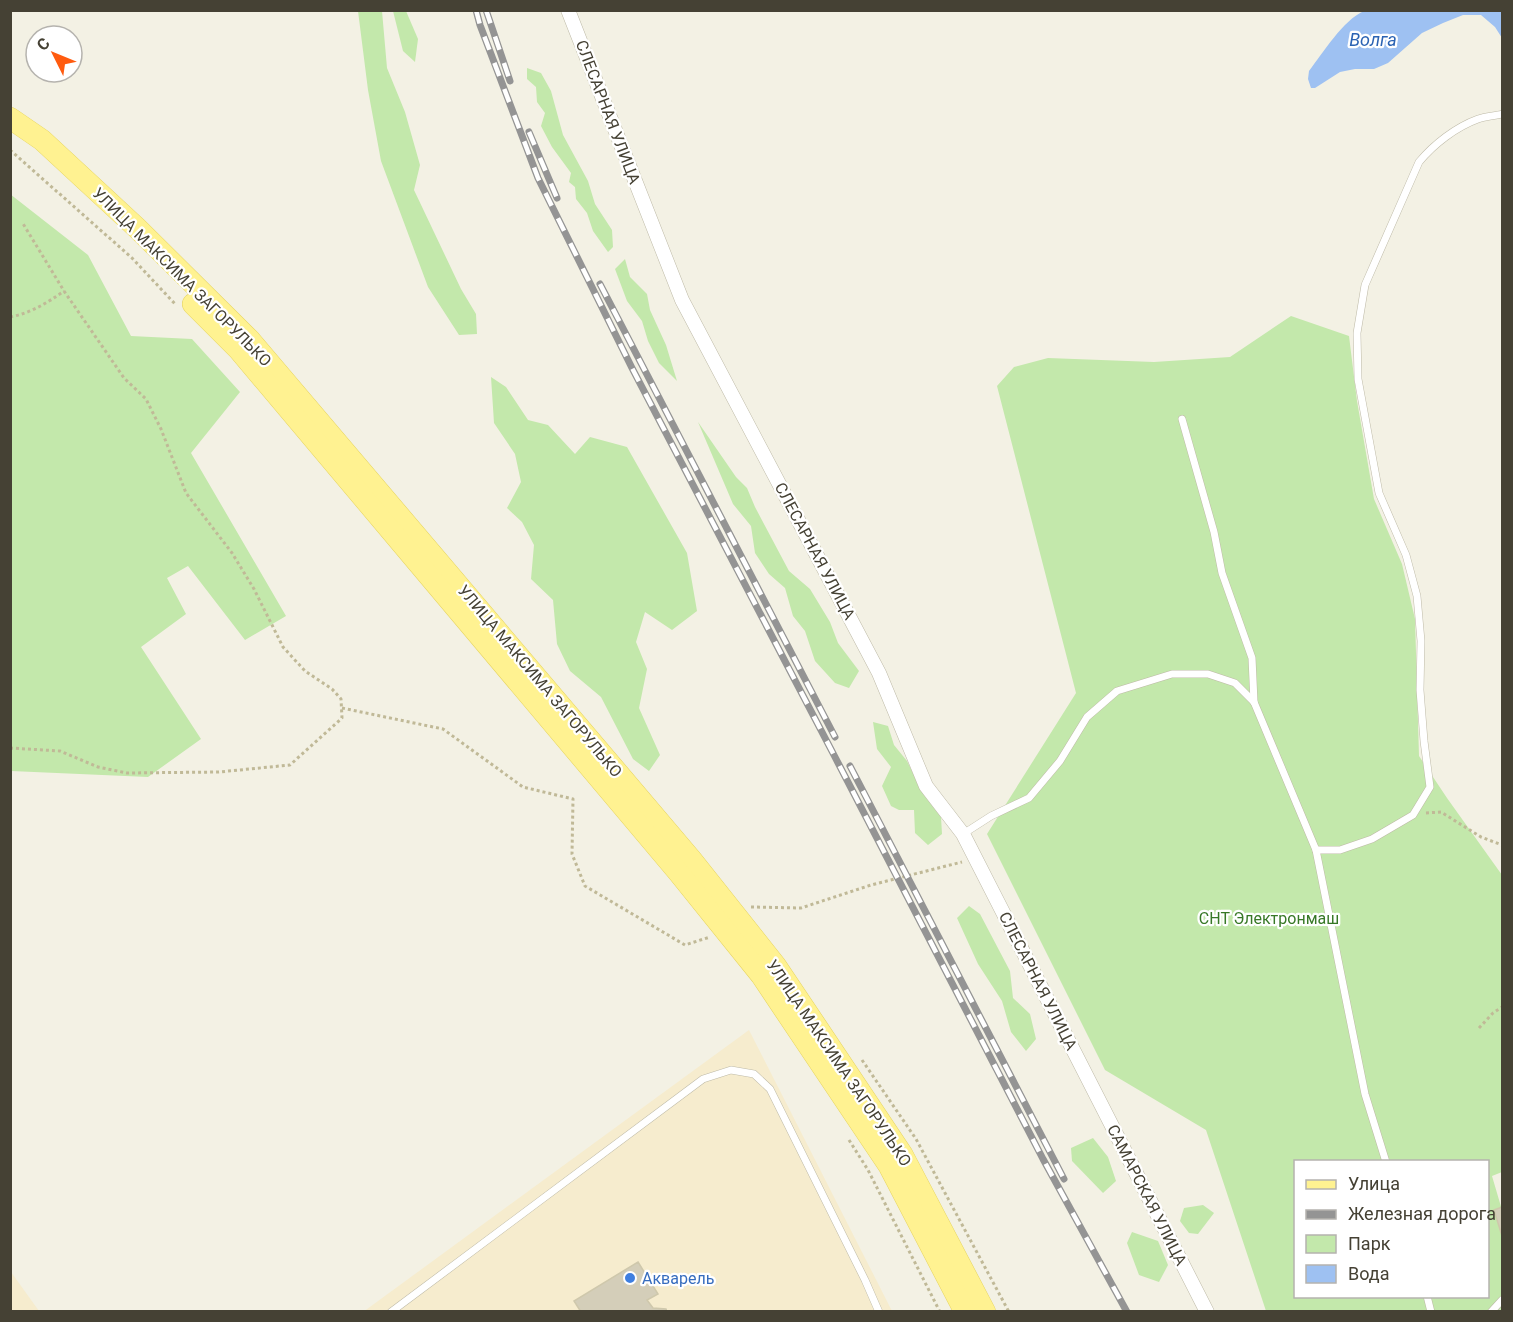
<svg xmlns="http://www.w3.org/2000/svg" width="1513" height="1322" font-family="Roboto,sans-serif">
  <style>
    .commercial { fill: #f6ecce }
    .green { fill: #c3e8ab; fill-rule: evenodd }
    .water { fill: #9ec1f2 }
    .building { fill: #d4ceb9; stroke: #cfc8ac; stroke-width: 1.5 }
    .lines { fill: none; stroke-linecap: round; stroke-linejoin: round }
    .service-casing { stroke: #bebaa7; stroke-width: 8 }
    .minor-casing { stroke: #bebaa7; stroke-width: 15 }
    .primary-casing { stroke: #e6d45f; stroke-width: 22 }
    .path { stroke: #c0b997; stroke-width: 3; stroke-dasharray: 3 3; stroke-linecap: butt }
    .service { stroke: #fff; stroke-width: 7 }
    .minor { stroke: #fff; stroke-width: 14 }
    .primary { stroke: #fff291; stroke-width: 21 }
    .rail-casing { stroke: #949494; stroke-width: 7 }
    .rail { stroke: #fff; stroke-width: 4.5; stroke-dasharray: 14; stroke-linecap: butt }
    .shop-dot { fill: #3f7fe0; stroke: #fff; stroke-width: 2 }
    .labels { text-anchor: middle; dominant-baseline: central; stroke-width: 4.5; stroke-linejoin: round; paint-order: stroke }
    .street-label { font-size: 16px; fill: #454134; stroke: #fff }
    .park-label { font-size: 16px; fill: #377826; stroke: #fff }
    .shop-label { font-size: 16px; fill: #366cbe; stroke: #fff; text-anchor: start }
    .water-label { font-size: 18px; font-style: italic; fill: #2b63b3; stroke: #fff }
  </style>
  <rect width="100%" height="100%" fill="#f3f1e4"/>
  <g class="commercial">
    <path d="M749,1030l143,281 -529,1z"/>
    <path d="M11,1272l28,39h-28z"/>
  </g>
  <g class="green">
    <path d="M358,11h24l5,57 18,44 15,53 -6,25 47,99 15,25 1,20 -18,1 -31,-48 -47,-126 -13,-71z"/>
    <path d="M393,11h13l12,28 -3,23 -12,-11z"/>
    <path d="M527,68l14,5 10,18 12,44 25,46 7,23 17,26 1,17 -5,5 -15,-21 -6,-18 -11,-14 -1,-12 -6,-5 2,-9 -19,-26 -11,-21 4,-13 -8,-11 -1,-15 -9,-8z"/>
    <path d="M10,194l78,61 43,81 61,3 48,53 -49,61 95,163 -41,24 -57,-74 -21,12 19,36 -45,33 60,92 -53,38 -137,-6z"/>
    <path d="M625,259l5,18 17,17 3,16 16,35 11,36 -18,-18 -11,-22 -6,-20 -15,-20 -12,-32z"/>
    <path d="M1291,316l58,20 8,65 17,98 28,65 13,55 4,137 28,42 55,77v297l-10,4 10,34v101h-236l-60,-181 -101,-60 -118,-236 89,-141 -79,-307 17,-19 34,-9 106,4 76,-5zM1296,1162h192v134h-192z"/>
    <path d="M491,377l15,10 22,33 20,5 27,29 15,-17 37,10 60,106 10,58 -25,19 -27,-18 -9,30 11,27 -8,39 21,47 -11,16 -16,-12 -32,-62 -31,-26 -13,-27 -4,-44 -22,-21 3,-34 -12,-23 -15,-14 14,-26 -6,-28 -21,-31z"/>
    <path d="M698,422l38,55 11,11 8,19 34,64 21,18 20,33 8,21 21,28 -10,17 -14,-5 -20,-22 -10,-30 -12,-15 -8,-28 -16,-14 -14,-21 -4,-27 -18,-22z"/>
    <path d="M873,722l15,4 6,19 13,16 17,34 17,22 1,17 -14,11 -13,-12 -1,-23h-15l-8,-4 -9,-20 9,-19 -14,-18z"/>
    <path d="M969,906l11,8 30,57 3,27 17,16 6,25 -10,12 -15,-19 -9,-31 -24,-37 -21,-46z"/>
    <path d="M1093,1138l15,19 8,24 -13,12 -31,-32 -1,-13z"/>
    <path d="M1203,1205l11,8 -16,21 -9,-1 -9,-12 4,-13z"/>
    <path d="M1132,1232l26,9 10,24 -9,17 -20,-7 -12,-32z"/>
  </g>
  <path class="water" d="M1364,11h138v27l-7,-11 -14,-12h-18l-20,8 -21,10 -34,30 -14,6h-19l-15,3 -25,16h-4l-3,-9 1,-8c14,-18 34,-51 55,-60z"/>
  <g class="building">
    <path d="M1502,1207v29l-8,-26z"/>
    <path d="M638,1262l20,32 -11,6 6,8 13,1 1,3h-86l-7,-11z"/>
  </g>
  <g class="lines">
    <g class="service-casing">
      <g id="service">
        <path d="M1182,419l32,113 8,41 30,85 2,44"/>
        <path d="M963,834l28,-18 38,-18 31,-37 27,-44 30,-26 55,-17h36l27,9 19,19 62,148 49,244 21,68"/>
        <path d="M1316,850h24l32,-11 41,-24 17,-28 -6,-46 -4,-51 1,-49 -4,-45 -11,-41 -27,-62 -21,-114 -1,-46 8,-48 54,-123c15,-18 37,-35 59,-43 8,-3 17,-3 24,-5"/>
        <path d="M1427,1296l4,16"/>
        <path d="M391,1312l312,-233 28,-9 23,4 16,15 95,191 14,32"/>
        <path d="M1491,1312l11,-12"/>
      </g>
    </g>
    <g class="minor-casing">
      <path id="minor" d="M568,10l114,290 197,373 47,113 37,48 244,478"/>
    </g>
    <g class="primary-casing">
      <g id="primary">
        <path d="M10,118l32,22 95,88 113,112 441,519 85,107 126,188 83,158"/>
        <path d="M193,304l45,45 440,523 83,103 128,191 76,146"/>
      </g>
    </g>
    <g class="path">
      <path d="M10,150l122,108 44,47"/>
      <path d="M10,317c21,-4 37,-14 54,-26"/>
      <path d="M342,708l101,21 80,58 50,12 -1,55 13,32 100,59 25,-8"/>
      <path d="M10,748l50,3 38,16 29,6 92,-1 71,-7 52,-47 -1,-19 -9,-10 -27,-18 -22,-24 -29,-58 -22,-36 -46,-60 -25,-64 -15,-30 -22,-21 -60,-87 -42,-69"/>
      <path d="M1426,813l15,-1 40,25 21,8"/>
      <path d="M751,907l50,1 70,-23 91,-23"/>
      <path d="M1479,1028l14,-15 9,-6"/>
      <path d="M862,1060l54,79 93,173"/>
      <path d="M849,1140l19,30 72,142"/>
    </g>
    <use href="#service" class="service"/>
    <use href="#minor" class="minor"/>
    <use href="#primary" class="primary"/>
    <g class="rail-casing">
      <g id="rail">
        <path d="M476,10l4,15 58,153 94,190 203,389 208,402 84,153"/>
        <path d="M486,10l24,71"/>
        <path d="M529,132l28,66"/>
        <path d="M600,284l235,453"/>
        <path d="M850,766l214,413"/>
      </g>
    </g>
    <use href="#rail" class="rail"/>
  </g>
  <circle class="shop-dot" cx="630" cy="1278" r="6"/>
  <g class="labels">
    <g class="street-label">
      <text transform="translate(608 112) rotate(69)">СЛЕСАРНАЯ УЛИЦА</text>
      <text transform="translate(182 277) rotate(45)">УЛИЦА МАКСИМА ЗАГОРУЛЬКО</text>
      <text transform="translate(815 551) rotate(62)">СЛЕСАРНАЯ УЛИЦА</text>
      <text transform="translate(540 681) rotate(50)">УЛИЦА МАКСИМА ЗАГОРУЛЬКО</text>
      <text transform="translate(1038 981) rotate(63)">СЛЕСАРНАЯ УЛИЦА</text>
      <text transform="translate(839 1063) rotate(56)">УЛИЦА МАКСИМА ЗАГОРУЛЬКО</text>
      <text transform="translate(1147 1195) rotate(63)">САМАРСКАЯ УЛИЦА</text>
    </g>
    <g class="park-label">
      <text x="1269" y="918">СНТ Электронмаш</text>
    </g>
    <g class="shop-label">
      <text x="642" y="1278">Акварель</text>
    </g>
    <g class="water-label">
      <text x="1373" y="39">Волга</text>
    </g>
  </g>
  <rect width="1513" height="1322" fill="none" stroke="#454134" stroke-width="24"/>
  <rect x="1294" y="1160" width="195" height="138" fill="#ffffff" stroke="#b5b3ae" stroke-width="1.5"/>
  <rect x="1306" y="1180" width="30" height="9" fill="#fff291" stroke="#b5b3ae" stroke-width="1.5"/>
  <text x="1348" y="1190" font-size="18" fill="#454134">Улица</text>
  <rect x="1306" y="1210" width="30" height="9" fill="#949494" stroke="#b5b3ae" stroke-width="1.5"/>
  <text x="1348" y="1220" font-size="18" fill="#454134">Железная дорога</text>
  <rect x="1306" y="1235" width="30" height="18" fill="#c3e8ab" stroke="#b5b3ae" stroke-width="1.5"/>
  <text x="1348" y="1250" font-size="18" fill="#454134">Парк</text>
  <rect x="1306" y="1265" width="30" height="18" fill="#9ec1f2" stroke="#b5b3ae" stroke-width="1.5"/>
  <text x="1348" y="1280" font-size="18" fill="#454134">Вода</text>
  <g transform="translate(54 54) rotate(313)"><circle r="28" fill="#ffffff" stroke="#b5b3ae" stroke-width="1.5"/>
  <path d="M0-4.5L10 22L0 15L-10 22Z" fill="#ff5b0f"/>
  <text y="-9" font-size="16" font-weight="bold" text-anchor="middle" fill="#454134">С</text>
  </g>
</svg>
